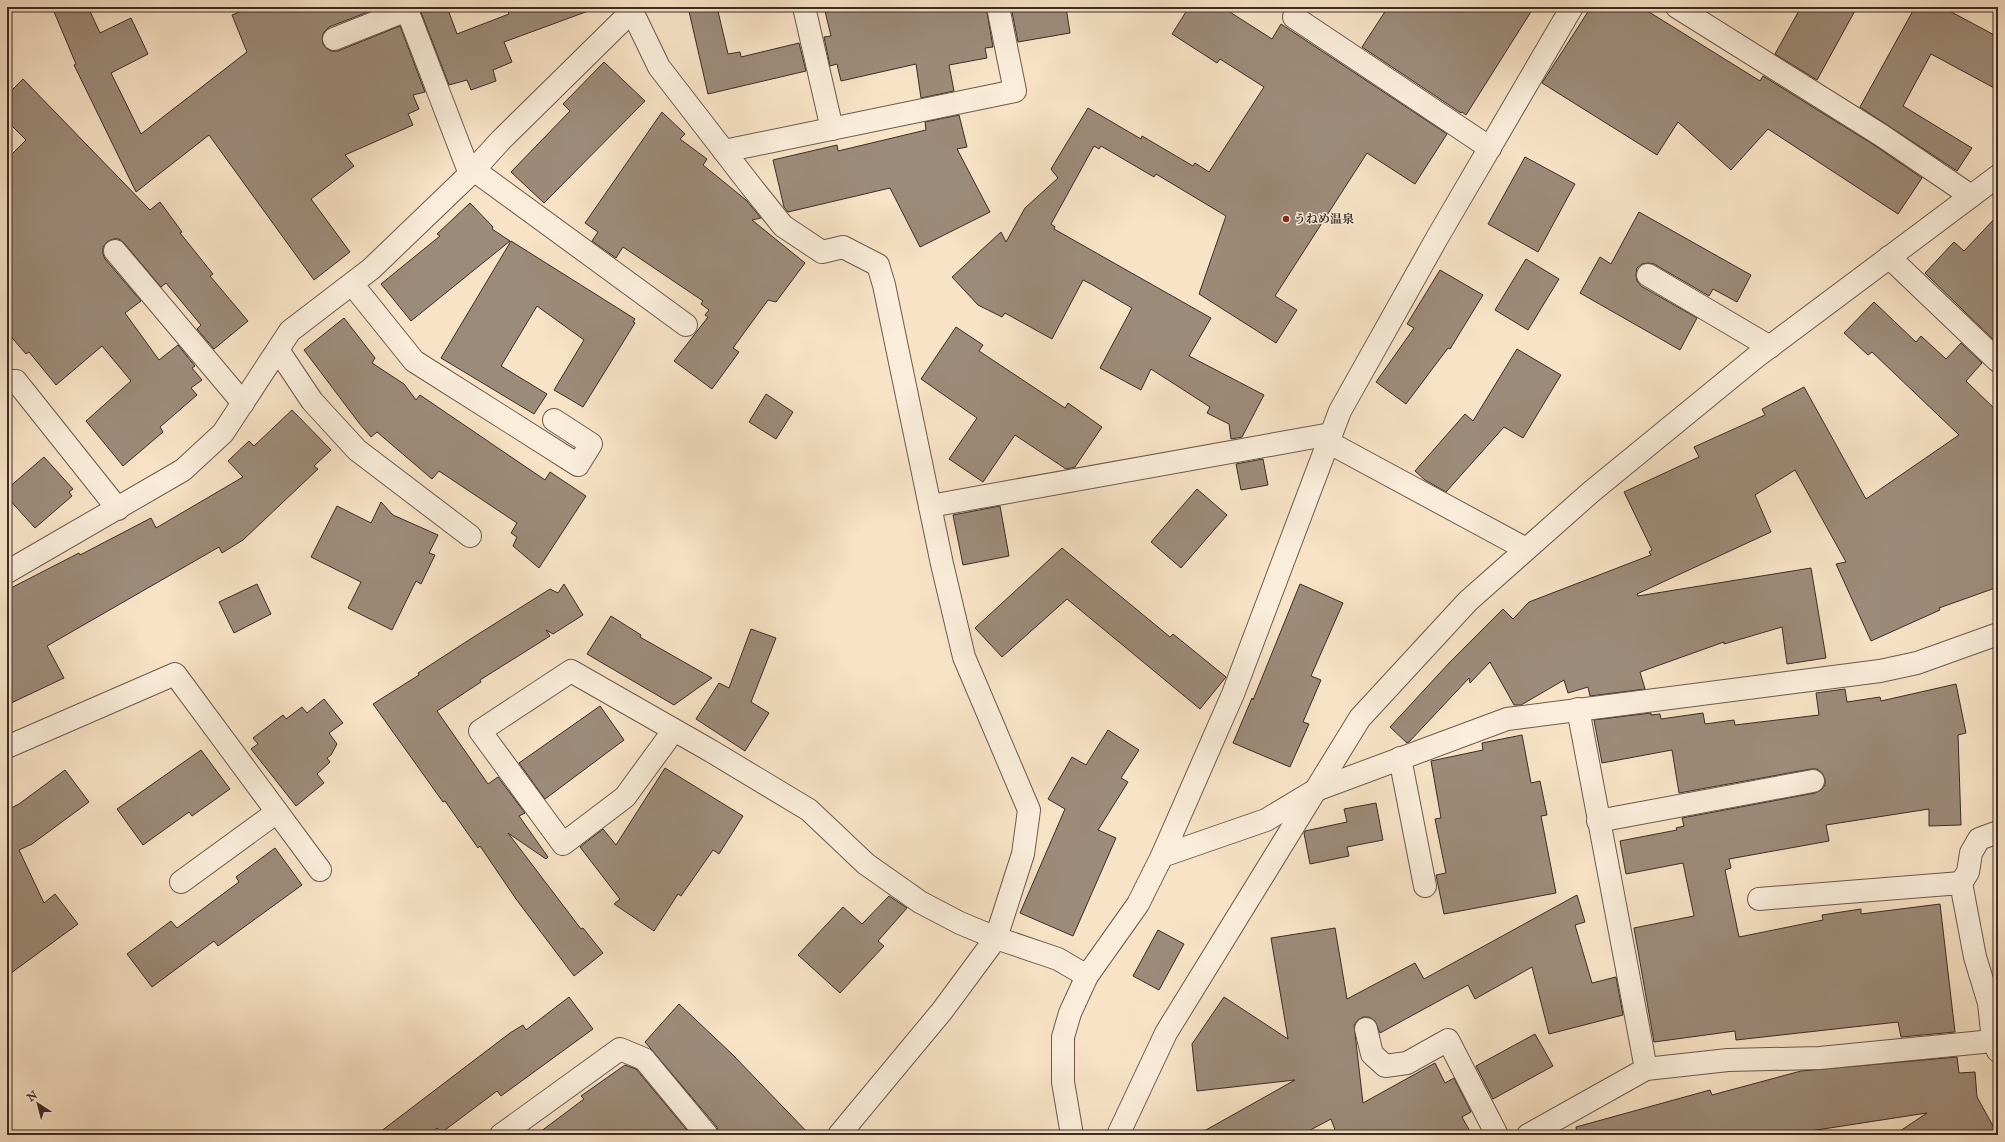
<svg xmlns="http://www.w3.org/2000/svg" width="2005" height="1142" font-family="'IM FELL English','Noto Serif JP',serif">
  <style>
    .building { fill: #9d8b79; stroke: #3b2c26 }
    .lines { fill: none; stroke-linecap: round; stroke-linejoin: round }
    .minor-casing { stroke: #6a5a4e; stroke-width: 24 }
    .tertiary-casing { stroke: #6a5a4e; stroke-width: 24 }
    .minor { stroke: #faedda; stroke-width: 22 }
    .tertiary { stroke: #faedda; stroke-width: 22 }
    .poi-dot { fill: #8f2418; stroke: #faedda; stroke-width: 1.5 }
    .labels { text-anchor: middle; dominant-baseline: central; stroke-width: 3; stroke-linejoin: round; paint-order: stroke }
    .poi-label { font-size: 12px; font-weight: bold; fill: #3b2c26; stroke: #faedda; text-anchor: start }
  </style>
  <rect width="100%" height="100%" fill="#f8e3c6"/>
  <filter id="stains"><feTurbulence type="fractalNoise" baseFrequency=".005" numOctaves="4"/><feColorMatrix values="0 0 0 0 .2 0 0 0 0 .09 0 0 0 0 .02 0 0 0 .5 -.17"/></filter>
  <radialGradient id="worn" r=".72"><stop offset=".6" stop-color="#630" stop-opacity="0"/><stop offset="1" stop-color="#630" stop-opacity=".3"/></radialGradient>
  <g class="building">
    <path d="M52,7h36l12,26 31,-15 17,36 -37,19 30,61 106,-82 -15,-37 20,-8h129l-52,20 -5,5 -2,6 1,6 4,5 5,2h6l62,-25 25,66 -12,3 6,14 -11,5 5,11 -68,30 9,11 -43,33 39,53 -36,28 -105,-145 -73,57 -62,-127 2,-1z"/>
    <path d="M419,7h28l10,27 52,-20 -3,-7h84l1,3 -87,32 8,20 -19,8 3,11 -25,9 -4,-10 -18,5z"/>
    <path d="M688,7h29l11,47 12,-2 1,5 58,-14 7,28 -98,23z"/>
    <path d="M824,7h162l7,40 -8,1 2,10 -38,7 5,26 -33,7 -5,-34 -75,17 -4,-17 -7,2 -6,-29 7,-1z"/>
    <path d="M1011,7h55l4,26 -52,9z"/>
    <path d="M1189,7h33l50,32 9,-15 166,110 -32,50 -48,-31 -92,143 22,14 -21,33 -77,-49 27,-78 -70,-42 -2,3 -53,-31 -2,3 -5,-3 -43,78 4,3 -1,2 157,89 -22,38 75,39 -22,42 -11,2 -2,-15 -22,-11 3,-6 -59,-38 -10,21 -41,-22 32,-60 -41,-24 -8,-4 -31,59 -47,-26 -3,4 -24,-12 -26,-28 49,-45 5,10 19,-34 33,-30 -7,-9 37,-61 53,31 1,-3 51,30 2,-3 14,9 55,-85 -44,-28 -3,4 -45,-29z"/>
    <path d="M1388,7h146l-68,108 -4,-3 -1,1 -99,-66z"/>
    <path d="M1591,7h50l119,74 3,-5 111,69 48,33 -24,36 -130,-85 -37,41 -53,-48 -21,33 -115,-72z"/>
    <path d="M1801,7h56l-40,73 -42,-26z"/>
    <path d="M1915,7h27l56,30v53l-67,-36 -28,52 69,42 -15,23 -97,-64z"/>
    <path d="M604,62l41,39 -101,102 -33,-31 59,-61 -7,-7z"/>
    <path d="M23,79l127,131 10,-8 22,30 -2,1 33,41 -3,2 38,45 -34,28 -17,-20 4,-4 -35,-42 -5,4 -37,-44 -5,-4h-6l-6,3 -4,5v7l2,5 36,42 -16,12 34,47 19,-15 17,21 -3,2 10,12 -11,8 6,7 -37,32 3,5 -40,34 -37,-45 45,-40 -29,-35 -46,39 -27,-33 -3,2 -19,-22v-173l19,-19 -19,-19v-26z"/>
    <path d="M662,112l23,22 -5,5 27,20 -4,6 43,35 15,18 -9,2 53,43 -29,39 -8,-2 -35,48 6,4 -27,37 -38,-28 34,-44 -3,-2 4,-5 -8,-6 2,-3 -80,-54 -7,11 -24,-17 6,-9 -13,-9z"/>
    <path d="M959,115l8,32 -10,2 33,63 -70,35 -30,-59 -102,24 -4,-5 -11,-47 64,-15 1,6 88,-21 -1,-8z"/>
    <path d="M1525,157l50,27 -37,68 -50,-28z"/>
    <path d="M470,203l23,24 -1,2 18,12 -99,80 -30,-37 59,-48 -3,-2z"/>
    <path d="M1639,212l112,63 -14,27 -24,-13 -4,7 -55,-32 -6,-1 -6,1 -5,4 -1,7 1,6 4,5 56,32 -17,32 -100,-57 20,-36 11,7z"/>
    <path d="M1998,215v129l-73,-71 29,-31 10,9z"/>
    <path d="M511,241l124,78 -2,3 2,1 -52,84 -29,-17 30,-50 -47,-34 -36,60 46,28 -13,20 -93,-56z"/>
    <path d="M1526,259l33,20 -31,51 -33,-20z"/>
    <path d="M1440,270l43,25 -33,54 -2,-1 -42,56 -30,-22 38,-54 -7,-4z"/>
    <path d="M1874,302l42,40 5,-6 25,23 15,-16 21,20 -16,18 32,31v175l-59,21 1,2 -69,31 -35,-77 10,-2 -51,-92 -40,25 16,37 -134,62 1,2 173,-28 15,90 -39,6 -5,-37 -58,17v-2l-84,30 5,17 -55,7 -2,-9 -20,6 -4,-13 -43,25h-7l-24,-43 -20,21 -1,-5 -60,64 -2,1 -17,-16 60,-65 53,-53 10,10 16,-17 122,-47 -2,-3 3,-2 -28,-58 75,-35 -5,-10 71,-32 -3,-6 42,-22 62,112 93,-64 -87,-83 -4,3 -24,-22z"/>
    <path d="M344,318l31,40 -3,5 32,21 12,16 4,-5 125,85 5,-8 36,24 -47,72 -26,-22 4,-9 -6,-4 6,-10 -78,-52 -7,8 -55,-47 -6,5 -12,-14 -55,-73z"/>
    <path d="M956,327l27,18 -4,6 86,57 3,-5 34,24 -27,40 -9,2 -51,-34 -32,47 -34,-23 28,-41 -56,-39z"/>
    <path d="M1517,349l44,26 -38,63 -19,-11 -58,65 -21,-12 -10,-9 50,-57 8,7z"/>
    <path d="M766,394l27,18 -17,27 -27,-17z"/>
    <path d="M292,410l39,40 -17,16 4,3 -75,71 -21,13 -3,-6 -172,99 17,32 -57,27v-115l72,-37 1,2 71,-37 5,10 87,-51 -15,-16 21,-20 5,5z"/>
    <path d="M44,457l29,32 -4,3 3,4 -37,32 -28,-31v-8z"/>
    <path d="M1263,459l5,26 -27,5 -5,-26z"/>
    <path d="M1197,489l30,26 -46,53 -30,-26z"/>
    <path d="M381,502l12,13 45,20 -9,18 6,2 -14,29 -5,-3 -24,49 -44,-22 13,-26 -50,-25 26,-51 34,17z"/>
    <path d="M1000,506l9,50 -46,9 -10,-50z"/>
    <path d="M1062,548l108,89 3,-3 53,43 -26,32 -133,-110 -65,58 -27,-29z"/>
    <path d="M257,584l14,30 -37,19 -15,-31z"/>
    <path d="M564,584l19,31 -30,19 -7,-4 4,6 -70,44 1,2 -44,29 51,73 10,-7 27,36 -6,3 29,41 -2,2 -38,-26 73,96 2,-1 20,25 -29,23 -58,-77 -36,-53 -2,2 -33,-47 -2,1 -70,-98 46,-29 -1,-2 54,-35 78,-49 8,4z"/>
    <path d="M1300,584l43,19 -32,73 10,4 -18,42 6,2 -19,43 -57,-24 19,-45 1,2z"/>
    <path d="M611,616l30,19 -1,2 72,41 -38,27 -87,-51z"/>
    <path d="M751,629l25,9 -25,64 18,11 -24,38 -49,-32 23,-36 10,5z"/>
    <path d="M1956,684l10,49 -8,2 3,90 -32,1v-17l-103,16 3,16 -100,18 2,9 -6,2 14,67 84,-17 -1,-5 39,-6v5l79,-10 15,128 -54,5 -3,-15 -162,18 -1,-9 -81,11 -20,-114 60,-12 -11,-53 -57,11 -6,-33 57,-11 -1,-2 8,-2 -2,-8 133,-25 6,-3 4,-5v-6l-3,-6 -5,-4h-6l-132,24 -7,-43 -70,13 -8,-43 57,-7v2l9,-1 1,5 42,-6 2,11 29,-4 1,5 84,-10 -3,-22 29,-4 2,13 33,-5 1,4z"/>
    <path d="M324,699l19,24 -14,10 8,11 -6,11 -4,3 3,4 -13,12 7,9 -28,23 -45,-57 7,-5 -5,-6 30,-23 3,4 16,-12 5,6z"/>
    <path d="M600,706l24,34 -79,59 -26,-36z"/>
    <path d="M1108,730l31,20 -18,28 7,4 -30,48 18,8 -43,98 -53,-23 45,-104 -17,-10 24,-42 14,8z"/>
    <path d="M1522,735l9,48 9,-2 7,34 -6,1 15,77 -112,21 -8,-39 10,-2 -11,-54 6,-1 -10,-57 52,-11 -1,-7z"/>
    <path d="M201,750l29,39 -38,27 -3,-4 -46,33 -26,-36z"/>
    <path d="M665,768l78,48 -24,38 -6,-4 -32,46 -3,-2 -24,37 -40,-27 6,-5 -40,-52 23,-18 13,16z"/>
    <path d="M65,770l24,32 -57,42 -13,6 25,53 11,-9 23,30 -71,52v-166l12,-6z"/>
    <path d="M1376,803l7,37 -36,7 2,9 -39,8 -6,-31 1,-2 42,-9 -3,-13z"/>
    <path d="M275,848l27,37 -84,61 -4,-5 -62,46 -25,-33 44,-33 6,7 62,-46 -3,-5z"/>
    <path d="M1577,895l8,27 -10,3 17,58 24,-6 7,38 -74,19 -17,-67 -57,32 -7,-14 -88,48 -5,-12 -6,-4h-6l-5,3 -4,5 9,78 72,-40 10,20 9,-5 17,34 -9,5 10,18h-135l-6,-16 -30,16h-104l98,-55 -98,11 -5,-47 32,-47 64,42 -17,-101 64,-10 12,71 68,-36 9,16z"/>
    <path d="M889,896l18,12 -29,33 6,5 -44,47 -42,-38 45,-48 19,17z"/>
    <path d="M1158,930l26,14 -25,46 -26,-14z"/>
    <path d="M569,997l24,32 -92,67 -4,-5 -56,42 -4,-5 -10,7h-51l134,-102 13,-8 3,5z"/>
    <path d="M679,1004l53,50 78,81h-91l-2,-8 -72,-85z"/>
    <path d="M1535,1034l18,32 -60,33 -17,-33z"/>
    <path d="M1957,1057l2,16 16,-1 2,25 21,38h-104l33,-22 -143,22h-207l-1,-8 134,-37 2,5 89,-24z"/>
    <path d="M625,1065l11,4 55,66h-155l48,-36 -3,-3z"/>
  </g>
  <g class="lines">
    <g class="minor-casing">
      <g id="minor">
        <path d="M630,7l29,60 92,119 32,40 39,26 21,-5 35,18 6,20 58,279 22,93 65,153 -6,44 -27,84 -54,73 -103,124"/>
        <path d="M804,7l28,122"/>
        <path d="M1677,7l204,128 90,61"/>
        <path d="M1294,17l196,131"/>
        <path d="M334,39l73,-29 63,164"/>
        <path d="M724,151l291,-60 -17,-84"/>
        <path d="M474,170l212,155"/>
        <path d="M115,251l128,152"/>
        <path d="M1889,257l109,104"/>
        <path d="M1648,275l122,72"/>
        <path d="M352,284l62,77 164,104 13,-21 -37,-24"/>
        <path d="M278,350l34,51 45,49 113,86"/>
        <path d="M7,381h9l102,128"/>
        <path d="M1328,442l198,107"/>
        <path d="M930,506l401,-72"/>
        <path d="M7,572l176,-102 40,-37 67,-102 81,-62 99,-95 31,-34 130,-128"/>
        <path d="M1578,709l68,360"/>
        <path d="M674,730l-49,67 -62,47 -83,-113 91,-60 140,80 98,59 57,54 54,38 40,21 36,15 62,21 29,17"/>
        <path d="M7,747l168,-73 145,196"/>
        <path d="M1400,758l25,128"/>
        <path d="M1598,821l215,-40"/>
        <path d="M1162,856l104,-36 50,-30 191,-71 373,-48 37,-8 81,-29"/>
        <path d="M181,882l96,-70"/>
        <path d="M1961,883l7,-11 3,-19 8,-14 19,-7"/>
        <path d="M1759,899l202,-16 14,74 14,46 4,38"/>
        <path d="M1366,1029l6,25 13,12 22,-3 41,-23 49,95"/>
        <path d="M501,1135l119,-86 24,10 63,76"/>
        <path d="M1072,1135l-9,-53v-45l7,-24 17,-37 51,-72 24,-48 71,-162 107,-283 97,-173 135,-231"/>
        <path d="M1528,1135l118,-66 82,-9 92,-2 173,-17 5,10"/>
      </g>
    </g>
    <g class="tertiary-casing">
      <path id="tertiary" d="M1118,1135l48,-102 194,-315 108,-117 123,-109 165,-135 242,-181"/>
    </g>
    <use href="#minor" class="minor"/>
    <use href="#tertiary" class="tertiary"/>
  </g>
  <circle class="poi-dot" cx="1286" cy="219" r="4"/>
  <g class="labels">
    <g class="poi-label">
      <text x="1294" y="219">うねめ温泉</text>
    </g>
  </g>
  <rect width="2005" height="1142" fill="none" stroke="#f8e3c6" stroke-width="24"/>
  <rect x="8" y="8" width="1989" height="1126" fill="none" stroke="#3b2c26" stroke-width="2"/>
  <rect x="12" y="12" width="1981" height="1118" fill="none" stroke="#3b2c26"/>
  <g transform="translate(38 1104) rotate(324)" stroke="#faedda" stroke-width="3" paint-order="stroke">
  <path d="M0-3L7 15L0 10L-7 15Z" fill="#3b2c26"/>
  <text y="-6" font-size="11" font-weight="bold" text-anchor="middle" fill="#3b2c26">N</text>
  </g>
  <rect width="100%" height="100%" filter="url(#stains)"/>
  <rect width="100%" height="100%" fill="url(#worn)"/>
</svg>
